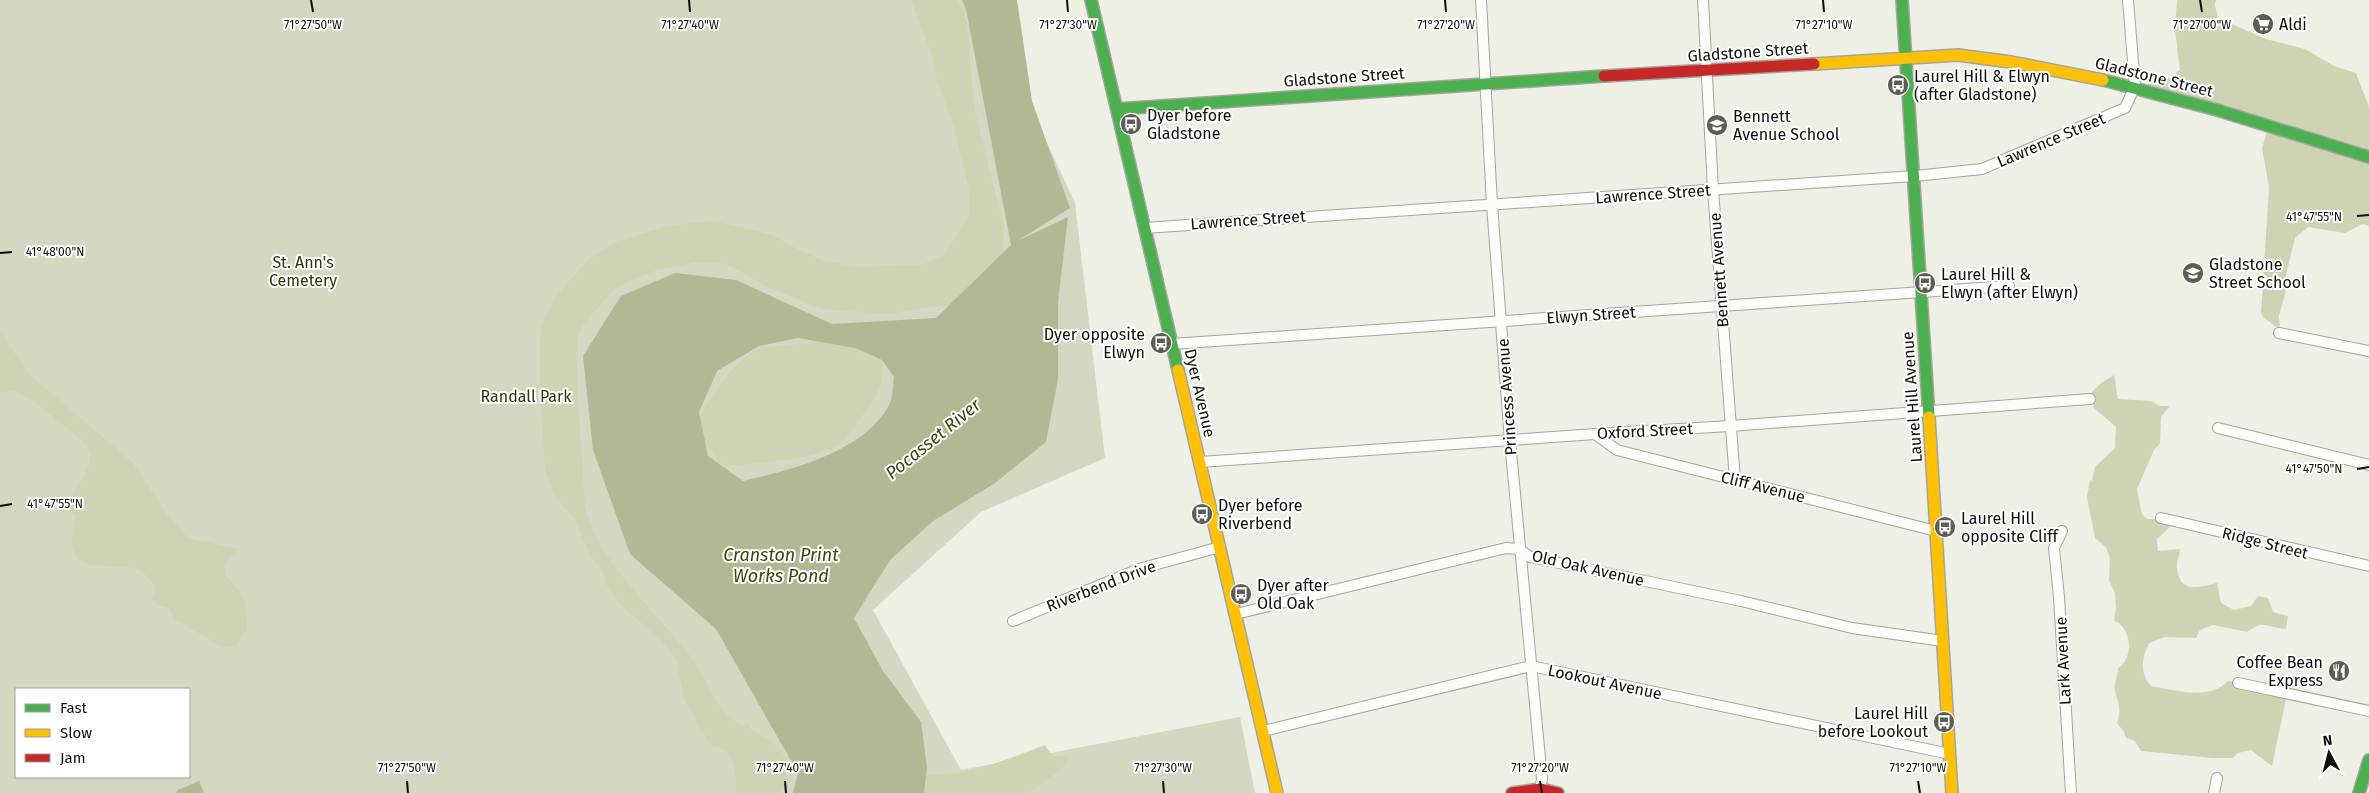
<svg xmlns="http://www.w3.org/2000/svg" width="2369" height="793" font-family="'Fira Sans',sans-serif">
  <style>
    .green { fill: #d4d7c1; fill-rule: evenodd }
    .forest { fill: #ced3b4 }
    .water { fill: #b2b894; fill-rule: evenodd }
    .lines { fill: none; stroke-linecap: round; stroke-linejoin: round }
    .street-casing { stroke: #a3a59d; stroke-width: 12 }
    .fast-casing { stroke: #a3a59d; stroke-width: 14 }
    .slow-casing { stroke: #a3a59d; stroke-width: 14 }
    .jam-casing { stroke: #a3a59d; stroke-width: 14 }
    .street { stroke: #fcfdfb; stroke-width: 10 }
    .fast { stroke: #4caf50; stroke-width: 11 }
    .slow { stroke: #ffc107; stroke-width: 11 }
    .jam { stroke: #c62828; stroke-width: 11 }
    .ticks { fill: none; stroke: #0d0e08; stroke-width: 2 }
    .labels { text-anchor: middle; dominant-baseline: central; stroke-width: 4; stroke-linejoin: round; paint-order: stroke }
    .poi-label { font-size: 16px; fill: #0d0e08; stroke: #fff; text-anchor: start }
    .street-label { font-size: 16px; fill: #0d0e08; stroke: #fff }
    .park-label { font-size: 16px; fill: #31350f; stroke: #fff }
    .water-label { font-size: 18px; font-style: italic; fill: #3f440b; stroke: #fff }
    .ticks-label { font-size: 12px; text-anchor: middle; fill: #0d0e08; stroke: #fff; stroke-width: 4; stroke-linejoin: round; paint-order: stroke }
  </style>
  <rect width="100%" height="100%" fill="#eef0e6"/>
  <path class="green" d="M0,0h1013l13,98 49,105 30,255 -124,54 -108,98 88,160 279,-53 15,76h-1255zM16,689h173v88h-173z"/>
  <g class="forest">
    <path d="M911,0h47l9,22 7,85 30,121 -2,28 -37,46 -78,12 -65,-5 -55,-22 -32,-19 -13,-5 -25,-1 -40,8 -28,11 -15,9 -30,33 -6,12 -1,49 8,123c14,59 77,109 111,157 10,14 15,34 27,46 5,6 12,10 18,15l8,-1 1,4c29,19 48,27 31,65h-45c0,-18 1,-40 -20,-47l-3,2 -1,-4 -4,-1 -5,-13h-2l-17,-31 -8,-40 -15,-19 -39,-34 -16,-22 -3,-13 -13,-16 -14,-34 -22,-26 -9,-26 -5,-78v-57l6,-20 11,-19 32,-36 26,-17 53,-16 45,-5 59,14 25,14 27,12 33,6 65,-2 23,-10 24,-41v-25l-15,-62 -18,-50 -5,-25z"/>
    <path d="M2177,0h39l-1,5 3,13 48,21 39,10 29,17 22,7 13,34v119l-6,-2 -18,9 -37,-6 -13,11 -9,37v16l-7,25 1,14 -17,-13 -2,-4 8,-126 -7,-39 7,-23 -130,-39 27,-6 14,-10 -5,-40z"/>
    <path d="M0,333l32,44 101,86 35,53 20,22 49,11 -13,15 2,12 15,17 4,10 2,26 -11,17 -14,1 -47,-28 -6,-11 -10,-3 -8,-6 5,-11c-5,-7 -11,-16 -19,-19 -16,-7 -58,5 -64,-19 -3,-11 1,-24 3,-35l-10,-7 23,-42 2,-14 -7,-10 -54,-44 -17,-8 -13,2z"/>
    <path d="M822,335l20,3 25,18 15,4c2,26 -3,32 -18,53 -8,11 -16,24 -27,32 -21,15 -88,19 -114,21l-28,-36c8,-26 36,-65 60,-79 9,-5 48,-7 61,-9z"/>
    <path d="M2114,375l4,24 34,2 7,5h11l-9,11 -1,26 -6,7 -17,39 4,22 3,6 4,2 23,-1 1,7 -15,14 1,12 22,-2c0,5 -3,10 -3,16 1,29 20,23 40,18l4,20 13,7 17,-4 7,-10 10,2 5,14 15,4 -2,13c-18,-1 -23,-10 -39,3l-34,-7 -13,5 -4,8 -31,-1 -16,6c-7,15 -10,29 2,43 25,4 58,15 77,-5l59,13 -15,72 -21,-16 -13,3 -5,5h-21l-71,-7 -6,-10 -9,-3 -2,-6 -7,-9c7,-21 -4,-25 -2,-39 1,-6 3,-10 3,-16 16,-8 14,-42 -4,-47l2,-13 -1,-15 -6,-13 1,-22 -4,-11 -11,-9 -8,-41 3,-17 2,1 3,-14 20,-19 1,-21 -22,-19 -3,-15 10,-10z"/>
    <path d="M1045,745l7,11 16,1 -5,11 -35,25h-104l3,-10 -1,-9c41,3 81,-15 119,-29z"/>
  </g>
  <g class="water">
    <path d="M962,0h55l15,101 38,107 -53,33 51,-24 -10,85v77l-12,63 -51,41 -62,38 -43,39 -36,58 29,53 38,51 6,46 -3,25h-131l5,-20 -82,-144 -86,-75 -37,-104 -10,-94 38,-60 54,-23 61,7 96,44 104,-6 75,-73 -45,-236zM798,338l57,10 27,12 12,17c-1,9 -1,22 -6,30 -27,46 -97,63 -145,74l-35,-25 -9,-44 18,-41 42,-25z"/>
    <path d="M199,781l5,12h-28l2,-3z"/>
  </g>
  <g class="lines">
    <g class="street-casing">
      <g id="street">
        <path d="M1481,0l11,205 18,236 32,338 -2,14"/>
        <path d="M1703,0l10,190 22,290"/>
        <path d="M1144,228l771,-52 67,-7 143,-61 10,-22 -7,-86"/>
        <path d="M2279,333l90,18"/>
        <path d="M1172,344l837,-58"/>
        <path d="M2218,428l151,37"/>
        <path d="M1595,434l22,16 319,81"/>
        <path d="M1200,462l395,-28 135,-8 360,-27"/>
        <path d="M2161,518l208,48"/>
        <path d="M2062,531l-8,17 5,49 12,196"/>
        <path d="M1236,614l270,-66 13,1 11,8 211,44 111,27 91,13"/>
        <path d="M1013,621l126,-52 81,-22"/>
        <path d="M2238,683l131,28"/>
        <path d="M1263,731l268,-65 419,88"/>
        <path d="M2214,793l3,-15"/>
      </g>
    </g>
    <g class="fast-casing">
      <g id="fast">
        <path d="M1091,0l87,370"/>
        <path d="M1902,0l27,417"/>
        <path d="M2103,80l114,30 152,47"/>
        <path d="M1117,109l487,-33"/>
        <path d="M2359,793l10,-33"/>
      </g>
    </g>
    <g class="slow-casing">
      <g id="slow">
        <path d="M1814,64l144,-9 53,7 92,18"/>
        <path d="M1178,370l99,423"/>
        <path d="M1929,417l23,376"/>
      </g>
    </g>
    <g class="jam-casing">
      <g id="jam">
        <path d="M1604,76l210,-12"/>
        <path d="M1512,793l29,-4 17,4"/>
      </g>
    </g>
    <use href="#street" class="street"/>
    <use href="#fast" class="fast"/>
    <use href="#slow" class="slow"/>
    <use href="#jam" class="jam"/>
  </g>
  <path class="ticks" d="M311,0l2,12M689,0l1,12M1067,0l1,12M1445,0l1,12M1823,0l1,12M2200,0l2,12M2357,216l12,-1M0,253l12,-1M2357,469l12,-2M0,506l12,-2M407,781l1,12M785,781l1,12M1163,781l1,12M1540,781l2,12M1918,781l2,12"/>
  <defs>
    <g id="supermarket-disc" transform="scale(1.125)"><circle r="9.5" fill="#5c5d56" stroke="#fff"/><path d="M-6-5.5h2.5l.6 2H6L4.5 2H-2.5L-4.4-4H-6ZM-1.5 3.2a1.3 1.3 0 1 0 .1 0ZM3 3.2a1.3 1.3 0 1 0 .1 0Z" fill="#fff"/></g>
    <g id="bus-disc" transform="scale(1.125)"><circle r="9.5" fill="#5c5d56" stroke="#fff"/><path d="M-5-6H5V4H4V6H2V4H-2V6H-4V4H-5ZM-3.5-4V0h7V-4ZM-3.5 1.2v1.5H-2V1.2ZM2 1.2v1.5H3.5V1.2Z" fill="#fff"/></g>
    <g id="school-disc" transform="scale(1.125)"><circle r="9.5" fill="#5c5d56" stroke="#fff"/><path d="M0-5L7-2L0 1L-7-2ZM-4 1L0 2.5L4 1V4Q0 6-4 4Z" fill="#fff"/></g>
    <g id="restaurant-disc" transform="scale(1.125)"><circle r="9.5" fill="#5c5d56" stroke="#fff"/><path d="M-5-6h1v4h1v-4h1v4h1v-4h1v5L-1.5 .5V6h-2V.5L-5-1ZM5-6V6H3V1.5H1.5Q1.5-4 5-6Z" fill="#fff"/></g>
  </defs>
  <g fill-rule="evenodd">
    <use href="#supermarket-disc" x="2263" y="24"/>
    <use href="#bus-disc" x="1898" y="85"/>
    <use href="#bus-disc" x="1131" y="124"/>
    <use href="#school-disc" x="1717" y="125"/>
    <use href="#school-disc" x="2193" y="273"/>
    <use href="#bus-disc" x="1925" y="283"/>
    <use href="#bus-disc" x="1161" y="343"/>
    <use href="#bus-disc" x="1202" y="514"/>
    <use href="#bus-disc" x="1945" y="527"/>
    <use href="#bus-disc" x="1241" y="594"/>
    <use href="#restaurant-disc" x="2339" y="671"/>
    <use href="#bus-disc" x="1944" y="722"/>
  </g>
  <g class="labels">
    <g class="poi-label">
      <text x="2279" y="24">Aldi</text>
      <text x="1914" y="76">Laurel Hill &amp; Elwyn<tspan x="1914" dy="18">(after Gladstone)</tspan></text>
      <text x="1147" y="115">Dyer before<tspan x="1147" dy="18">Gladstone</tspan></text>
      <text x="1733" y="116">Bennett<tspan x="1733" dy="18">Avenue School</tspan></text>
      <text x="2209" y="264">Gladstone<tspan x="2209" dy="18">Street School</tspan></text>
      <text x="1941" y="274">Laurel Hill &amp;<tspan x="1941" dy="18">Elwyn (after Elwyn)</tspan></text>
      <text x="1145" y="334" text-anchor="end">Dyer opposite<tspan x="1145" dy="18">Elwyn</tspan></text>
      <text x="1218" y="505">Dyer before<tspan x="1218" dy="18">Riverbend</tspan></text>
      <text x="1961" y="518">Laurel Hill<tspan x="1961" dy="18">opposite Cliff</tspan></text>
      <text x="1257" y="585">Dyer after<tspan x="1257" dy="18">Old Oak</tspan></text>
      <text x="2323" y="662" text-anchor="end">Coffee Bean<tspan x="2323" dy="18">Express</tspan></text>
      <text x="1928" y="713" text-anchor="end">Laurel Hill<tspan x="1928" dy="18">before Lookout</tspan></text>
    </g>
    <g class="street-label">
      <text transform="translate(1748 52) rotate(-4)">Gladstone Street</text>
      <text transform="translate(1344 77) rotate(-4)">Gladstone Street</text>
      <text transform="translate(2154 77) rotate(14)">Gladstone Street</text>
      <text transform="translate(2051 140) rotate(-23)">Lawrence Street</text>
      <text transform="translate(1653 194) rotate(-4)">Lawrence Street</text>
      <text transform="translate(1248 220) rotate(-4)">Lawrence Street</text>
      <text transform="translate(1719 270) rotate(-94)">Bennett Avenue</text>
      <text transform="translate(1591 315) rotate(-4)">Elwyn Street</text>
      <text transform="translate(1200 393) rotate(77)">Dyer Avenue</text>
      <text transform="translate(1507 397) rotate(-94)">Princess Avenue</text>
      <text transform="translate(1912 397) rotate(-94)">Laurel Hill Avenue</text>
      <text transform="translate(1645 431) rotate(-3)">Oxford Street</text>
      <text transform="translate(1763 487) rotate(14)">Cliff Avenue</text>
      <text transform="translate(2265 543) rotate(14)">Ridge Street</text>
      <text transform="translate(1588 568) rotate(13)">Old Oak Avenue</text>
      <text transform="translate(1101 586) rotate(-21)">Riverbend Drive</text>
      <text transform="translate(2063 661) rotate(-93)">Lark Avenue</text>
      <text transform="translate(1605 682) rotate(12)">Lookout Avenue</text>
    </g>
    <g class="park-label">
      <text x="303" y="262">St. Ann's<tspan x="303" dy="18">Cemetery</tspan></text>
      <text x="526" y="396">Randall Park</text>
    </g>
    <g class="water-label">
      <text transform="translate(933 439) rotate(-39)">Pocasset River</text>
      <text x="781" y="555">Cranston Print<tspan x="781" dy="21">Works Pond</tspan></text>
    </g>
  </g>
  <g class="ticks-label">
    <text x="313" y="29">71°27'50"W</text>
    <text x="690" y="29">71°27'40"W</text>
    <text x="1068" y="29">71°27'30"W</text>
    <text x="1446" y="29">71°27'20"W</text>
    <text x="1824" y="29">71°27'10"W</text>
    <text x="2202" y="29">71°27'00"W</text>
    <text x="2314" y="221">41°47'55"N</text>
    <text x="55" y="256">41°48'00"N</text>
    <text x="2314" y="473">41°47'50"N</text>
    <text x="55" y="508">41°47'55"N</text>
    <text x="407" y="772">71°27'50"W</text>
    <text x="785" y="772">71°27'40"W</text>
    <text x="1163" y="772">71°27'30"W</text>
    <text x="1540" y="772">71°27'20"W</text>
    <text x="1918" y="772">71°27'10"W</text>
  </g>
  <rect x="15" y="688" width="175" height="90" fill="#ffffff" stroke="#9e9f9c"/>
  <rect x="25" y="704" width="25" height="8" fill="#4caf50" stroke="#9e9f9c"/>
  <text x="60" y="713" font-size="15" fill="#0d0e08">Fast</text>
  <rect x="25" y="729" width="25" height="8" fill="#ffc107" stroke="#9e9f9c"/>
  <text x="60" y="738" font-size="15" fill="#0d0e08">Slow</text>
  <rect x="25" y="754" width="25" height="8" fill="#c62828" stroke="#9e9f9c"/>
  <text x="60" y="763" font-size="15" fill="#0d0e08">Jam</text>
  <g transform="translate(2329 753) rotate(353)" stroke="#ffffff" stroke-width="4" paint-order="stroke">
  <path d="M0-4L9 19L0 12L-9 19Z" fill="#0d0e08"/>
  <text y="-8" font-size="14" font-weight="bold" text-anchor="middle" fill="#0d0e08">N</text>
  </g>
</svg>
